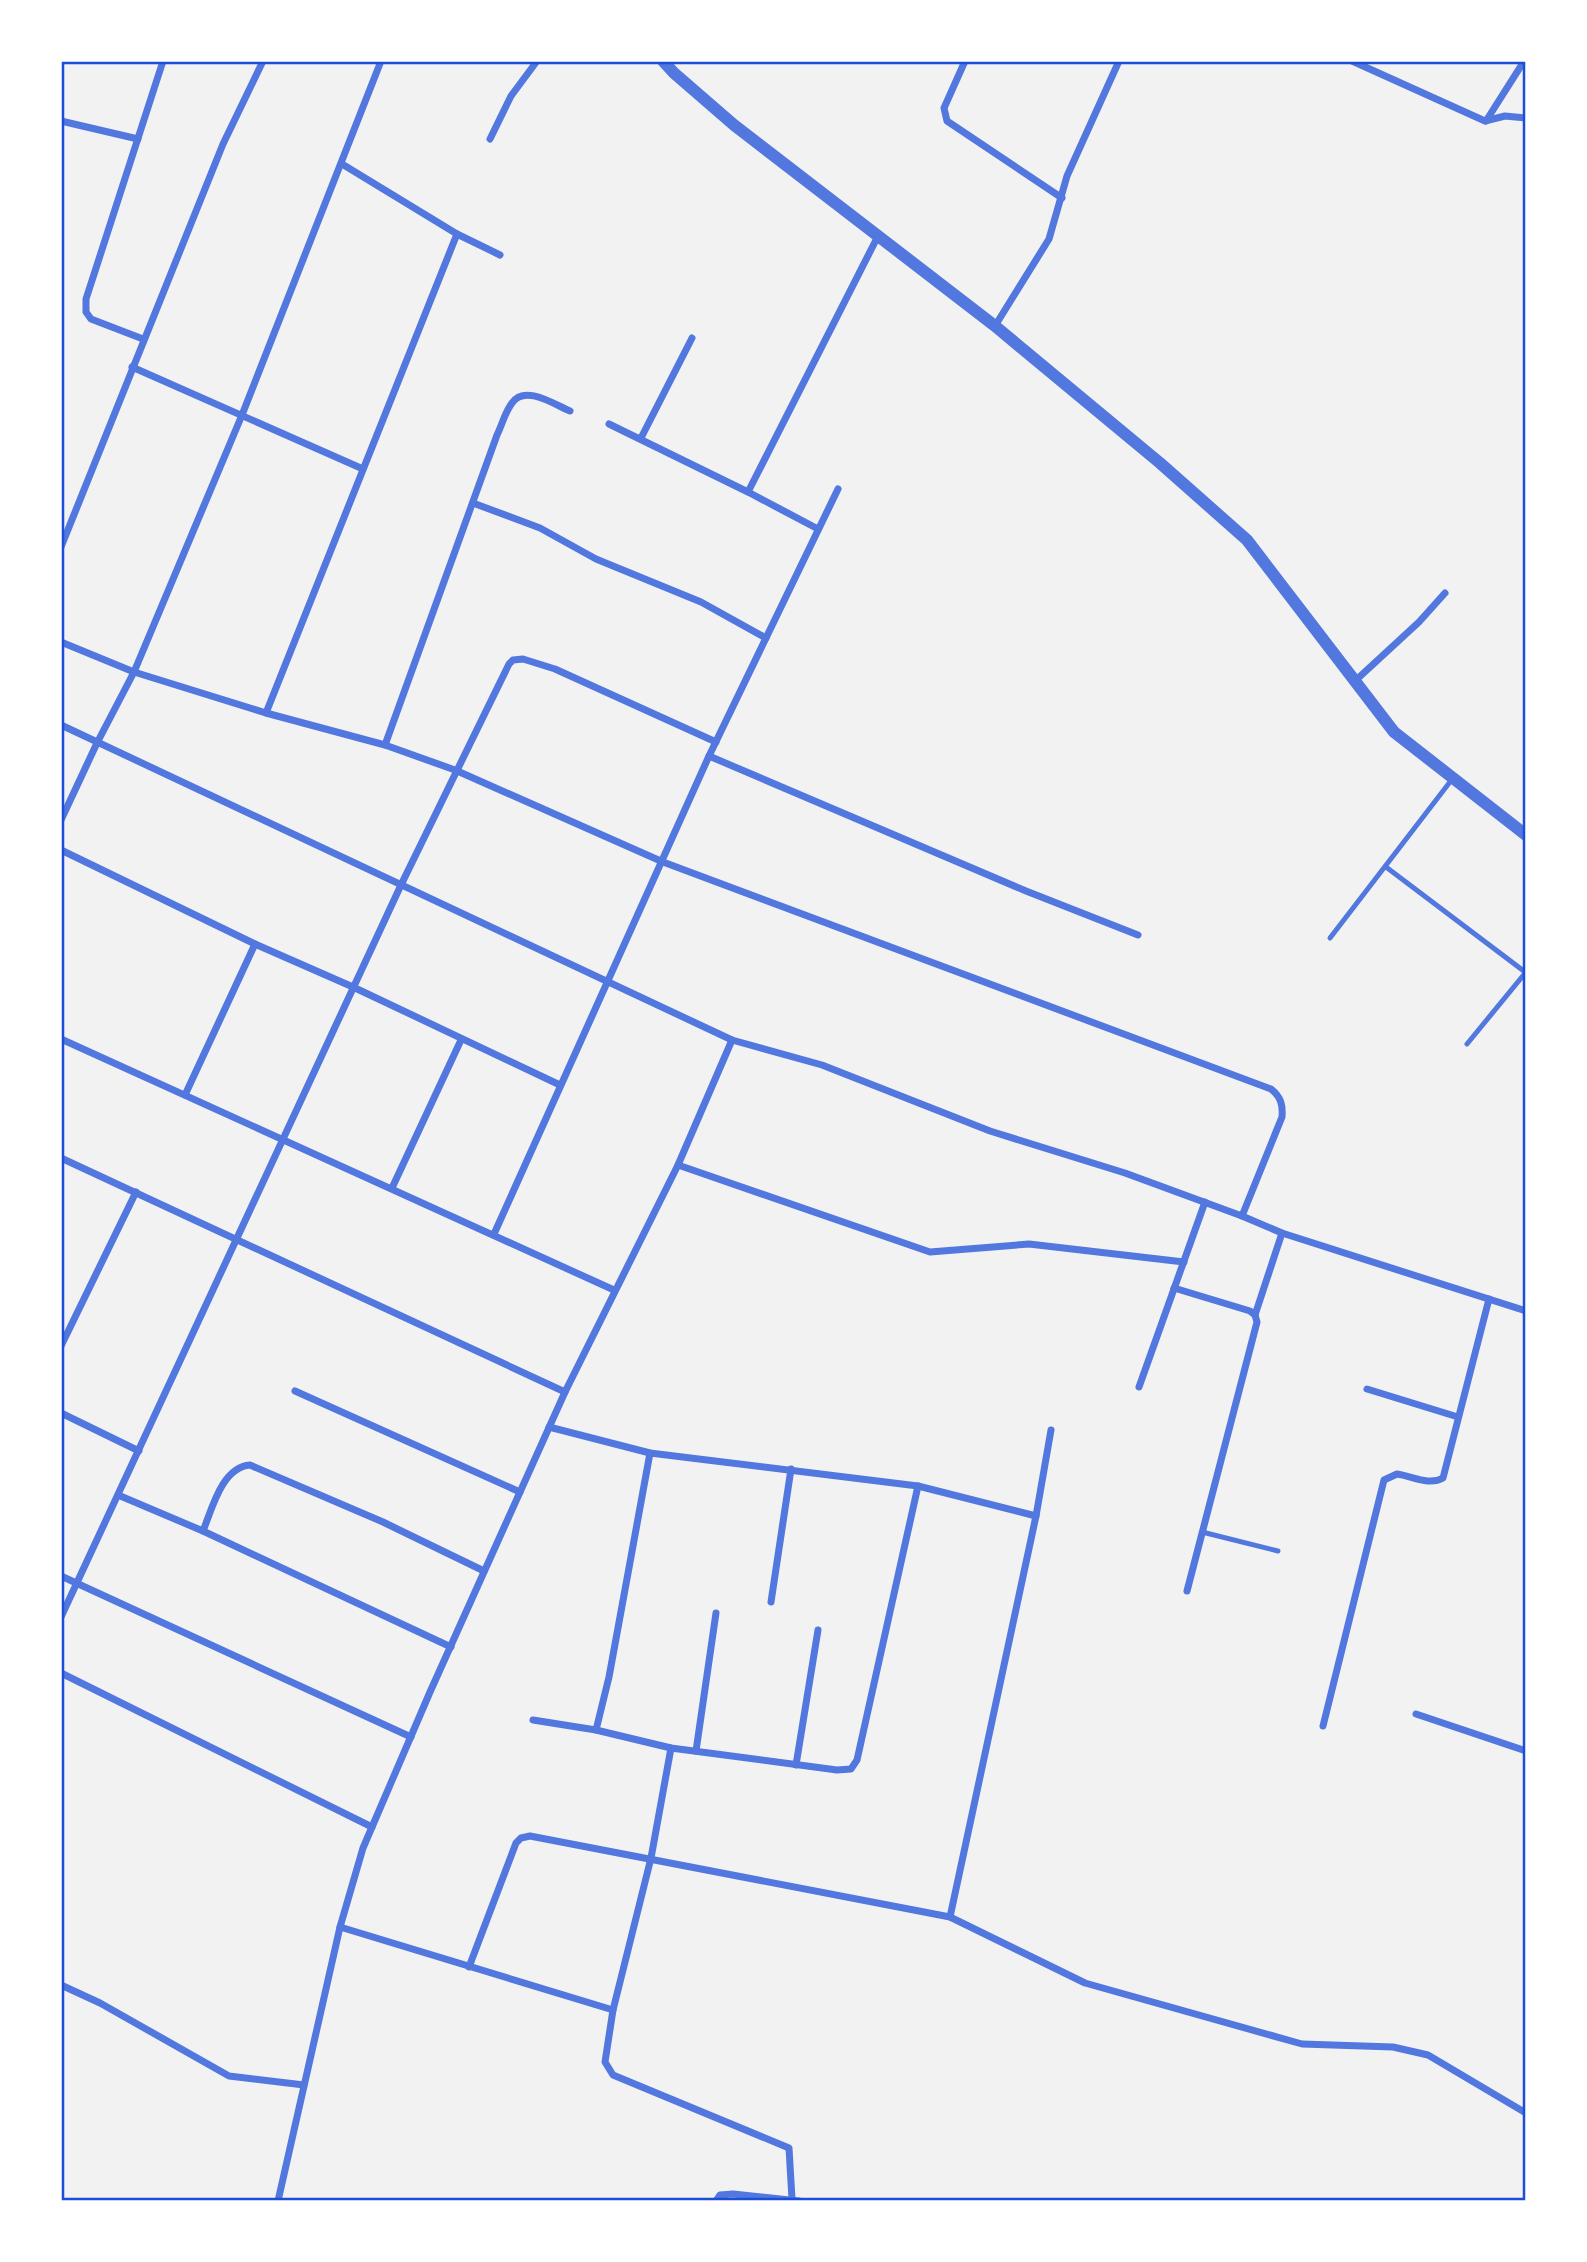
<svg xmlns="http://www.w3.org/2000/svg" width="1587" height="2262" font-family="'Nunito Sans',sans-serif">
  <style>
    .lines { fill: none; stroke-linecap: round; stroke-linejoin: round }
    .service { stroke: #5277de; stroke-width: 5 }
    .minor { stroke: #5277de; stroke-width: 7 }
    .tertiary { stroke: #5277de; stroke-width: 12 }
    .neatline { fill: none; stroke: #1d4ed8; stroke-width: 2.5 }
  </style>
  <rect width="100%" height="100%" fill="#f2f2f2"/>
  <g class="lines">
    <g class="service">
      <path d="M1386,867l139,105"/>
      <path d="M1330,938l123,-160"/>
      <path d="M1467,1044l59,-72"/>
      <path d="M1202,1532l76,19"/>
    </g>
    <g class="minor">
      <path d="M965,61l-21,47 3,13 115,77"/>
      <path d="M1352,61l133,60 20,-5 21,2"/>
      <path d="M61,121l77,18"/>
      <path d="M1486,121l38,-60"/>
      <path d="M490,139l21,-43 26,-35"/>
      <path d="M342,164l115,70 43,21"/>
      <path d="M995,326l54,-87 18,-63 52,-115"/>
      <path d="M143,339l-52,-20 -5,-7v-13l77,-238"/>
      <path d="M132,367l231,102"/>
      <path d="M609,424l139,68 70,37"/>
      <path d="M641,438l51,-100"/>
      <path d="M748,492l130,-256"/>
      <path d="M473,503l67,25 56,31 105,43 65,36"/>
      <path d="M61,547l162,-403 40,-83"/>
      <path d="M61,642l73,30 132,41 119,32 70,25 208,92 608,227c10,8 12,16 11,28l-40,99"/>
      <path d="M1355,681l64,-59 26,-29"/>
      <path d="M266,713l191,-479"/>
      <path d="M61,725l671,315 90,25 168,66 135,42 117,43 40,17 244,78"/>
      <path d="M385,745l112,-310c5,-10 8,-23 15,-32 13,-19 43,2 58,8"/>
      <path d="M709,756l317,135 112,44"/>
      <path d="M61,820l36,-77 37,-71 108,-257 139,-354"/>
      <path d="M61,850l194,94 98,43 207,98"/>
      <path d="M61,1039l553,251"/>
      <path d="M185,1095l70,-151"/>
      <path d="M61,1158l504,234"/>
      <path d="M678,1165l252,87 99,-8 155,18"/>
      <path d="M392,1188l69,-148"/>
      <path d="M494,1234l215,-478 129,-267"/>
      <path d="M1174,1288l76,23 5,4 2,7 -70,269"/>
      <path d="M1255,1315l27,-82"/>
      <path d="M61,1346l75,-154"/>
      <path d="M1139,1387l66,-185"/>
      <path d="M1367,1389l91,28"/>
      <path d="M295,1391l225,101"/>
      <path d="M61,1413l78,38"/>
      <path d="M549,1427l101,26 268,33 118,30"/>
      <path d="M118,1495l85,36 248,116"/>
      <path d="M203,1531c9,-22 19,-64 47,-66l133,57 101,49"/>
      <path d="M61,1576l350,161"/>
      <path d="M771,1602l20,-133"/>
      <path d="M61,1617l340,-732 108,-221 4,-4 10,-1 32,10 161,73"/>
      <path d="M61,1673l311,154"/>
      <path d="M1416,1714l110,37"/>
      <path d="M533,1720l63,10 75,18 166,22 14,-1 6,-9 61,-274"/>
      <path d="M1323,1726l61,-246 13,-6c15,2 32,12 46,4l46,-179"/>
      <path d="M596,1730l13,-53 41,-224"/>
      <path d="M671,1748l-20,110 -38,152 -8,52 8,13 176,73 3,51"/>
      <path d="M696,1751l20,-138"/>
      <path d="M796,1765l22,-135"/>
      <path d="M950,1917l86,-401 15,-86"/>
      <path d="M340,1927l273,83"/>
      <path d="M469,1967l47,-124 5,-5 9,-2 420,81 135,66 217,61 91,3 35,8 98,58"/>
      <path d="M61,1985l39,18 129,73 75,9"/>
      <path d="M278,2201l62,-274 23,-79 67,-156 135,-300 113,-227 54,-125"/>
      <path d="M716,2201l4,-6 13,-1 66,7"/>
    </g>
    <path class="tertiary" d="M663,61l11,12 60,52 261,201 165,137 87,77 147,192 132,103"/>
  </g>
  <rect width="1587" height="2262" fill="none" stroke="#ffffff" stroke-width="126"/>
  <rect x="63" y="63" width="1461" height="2136" class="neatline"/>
</svg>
